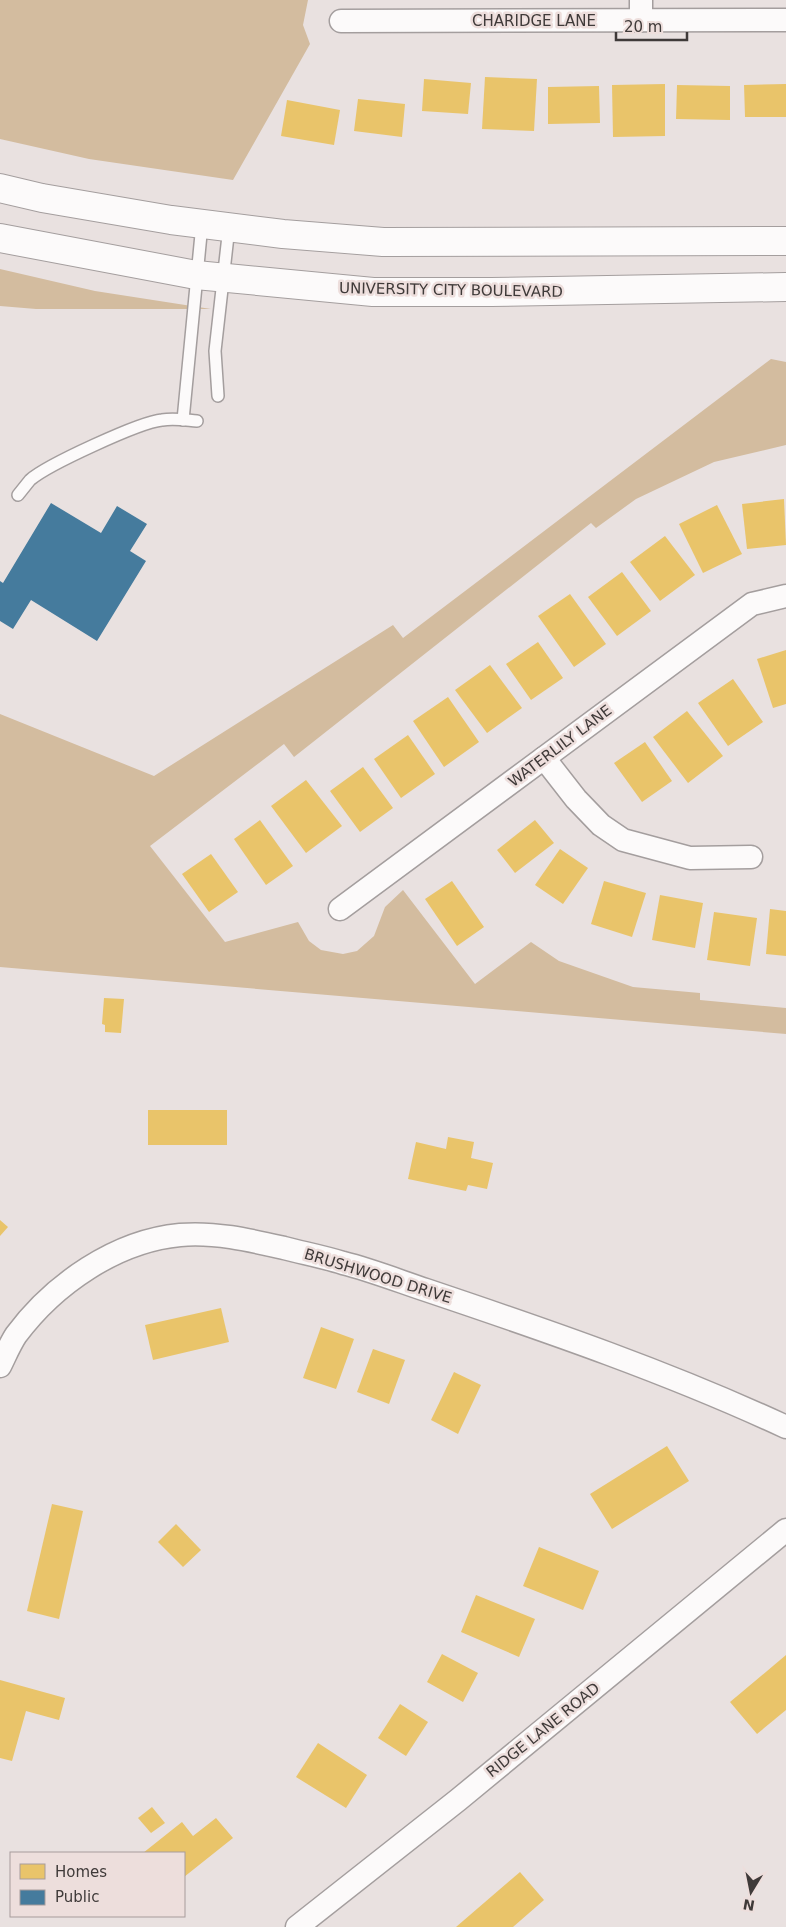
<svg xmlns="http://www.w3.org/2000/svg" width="786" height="1927" font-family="'DejaVu Sans',sans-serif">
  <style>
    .forest { fill: #d3bc9f }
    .homes { fill: #e9c46a }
    .public { fill: #457b9d }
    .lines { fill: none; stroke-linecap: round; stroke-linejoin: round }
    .lane-casing { stroke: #a49e9e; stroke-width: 14 }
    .street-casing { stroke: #a49e9e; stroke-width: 25 }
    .secondary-casing { stroke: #a49e9e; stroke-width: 30 }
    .lane { stroke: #fcfafa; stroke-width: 11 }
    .street { stroke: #fcfafa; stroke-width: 22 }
    .secondary { stroke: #fcfafa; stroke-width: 28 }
    .labels { text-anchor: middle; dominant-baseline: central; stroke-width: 5; stroke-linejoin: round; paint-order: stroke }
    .street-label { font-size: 15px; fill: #3f3a39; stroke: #eddedc }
  </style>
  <rect width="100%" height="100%" fill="#e9e1e0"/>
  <g class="forest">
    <path d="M0,0h308l-5,25 7,19 -77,136 -144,-21 -89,-20z"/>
    <path d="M0,269l95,22 116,18h-175l-36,-3z"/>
    <path d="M771,359l15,3v83l-72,17 -78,37 -40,29 -5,-5 -297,234 -10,-13 -134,102 75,96 73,-20 11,19 12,9 22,4 14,-3 17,-15 11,-29 18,-17 72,94 56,-42 28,19 74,26 67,6v7l86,8v26l-786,-67v-253l154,62 239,-151 10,13z"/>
  </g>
  <g class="homes">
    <path d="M485,77l52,2 -3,52 -52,-2z"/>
    <path d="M424,79l47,4 -3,31 -46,-3z"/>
    <path d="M665,84v52l-52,1 -1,-52z"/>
    <path d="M786,84v33h-41l-1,-32z"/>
    <path d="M677,85l53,1v34l-54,-1z"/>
    <path d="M599,86l1,37 -52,1v-37z"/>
    <path d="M358,99l47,5 -3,33 -48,-6z"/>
    <path d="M287,100l53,10 -6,35 -53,-9z"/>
    <path d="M784,499l2,46 -39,4 -5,-45z"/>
    <path d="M717,505l25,49 -39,19 -24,-49z"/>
    <path d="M665,536l30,39 -35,26 -30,-39z"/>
    <path d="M622,572l29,39 -34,25 -29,-39z"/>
    <path d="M570,594l36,50 -32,23 -36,-51z"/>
    <path d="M538,642l25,36 -32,22 -25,-36z"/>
    <path d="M786,650v54l-13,4 -16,-49z"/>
    <path d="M490,665l32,43 -35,25 -32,-43z"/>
    <path d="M733,679l30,43 -35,24 -30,-43z"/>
    <path d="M448,697l31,45 -35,25 -31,-46z"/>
    <path d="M687,711l36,45 -35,27 -35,-46z"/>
    <path d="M408,735l27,39 -34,24 -27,-39z"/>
    <path d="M645,742l27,39 -30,21 -28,-39z"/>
    <path d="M363,767l30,41 -33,24 -30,-41z"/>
    <path d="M306,780l36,46 -36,27 -35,-47z"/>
    <path d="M260,820l33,46 -27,19 -32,-46z"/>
    <path d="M535,820l19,23 -39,30 -18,-23z"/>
    <path d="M560,849l28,19 -25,36 -28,-19z"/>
    <path d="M211,854l27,38 -29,20 -27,-38z"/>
    <path d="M452,881l32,46 -27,19 -32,-47z"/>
    <path d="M604,881l42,12 -14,44 -41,-13z"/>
    <path d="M660,895l43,8 -8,45 -43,-8z"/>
    <path d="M770,909l16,2v45l-20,-2z"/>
    <path d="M714,912l43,6 -7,48 -43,-6z"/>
    <path d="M104,998l20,1 -3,34 -16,-1v-7l-3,-1z"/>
    <rect x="148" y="1110" width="79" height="35"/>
    <path d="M448,1137l26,5 -3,16 22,5 -6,26 -19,-4 -2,6 -58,-12 8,-37 30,7z"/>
    <path d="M0,1220l8,7 -8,9z"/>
    <path d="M221,1308l8,34 -76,18 -8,-35z"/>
    <path d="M321,1327l33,12 -18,50 -33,-11z"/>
    <path d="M373,1349l32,11 -16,44 -32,-12z"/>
    <path d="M454,1372l27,13 -23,49 -27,-14z"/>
    <path d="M667,1446l22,35 -77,48 -22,-35z"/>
    <path d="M52,1504l31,7 -24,108 -32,-8z"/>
    <path d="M176,1524l25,26 -18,17 -25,-25z"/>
    <path d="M539,1547l60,24 -16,39 -60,-24z"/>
    <path d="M476,1595l59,24 -16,38 -58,-25z"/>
    <path d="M442,1654l36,19 -15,29 -36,-20z"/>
    <path d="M786,1655v55l-29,24 -27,-32z"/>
    <path d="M0,1680l65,18 -6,22 -33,-9 -14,50 -12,-3z"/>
    <path d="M400,1704l28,18 -22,34 -28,-18z"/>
    <path d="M318,1743l49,32 -21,33 -50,-31z"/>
    <path d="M152,1807l13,16 -14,10 -13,-15z"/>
    <path d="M216,1818l17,20 -49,39v-24h-41l39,-31 11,14z"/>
    <path d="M520,1872l24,28 -31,27h-57z"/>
  </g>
  <path class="public" d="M51,503l50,30 16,-27 30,18 -17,27 16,10 -49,80 -66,-41 -18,29 -13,-8v-40l3,2z"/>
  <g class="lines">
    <g class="lane-casing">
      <g id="lane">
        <path d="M218,396l-3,-45 14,-124"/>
        <path d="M183,420l19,-196"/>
        <path d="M18,495c4,-5 8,-10 12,-15 17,-15 110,-58 132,-60 12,-2 23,0 35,1"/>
      </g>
    </g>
    <g class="street-casing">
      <g id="street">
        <path d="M641,20v-20"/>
        <path d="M341,21l445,-1"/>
        <path d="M544,758l32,41 25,26 22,15 67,18 61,-1"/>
        <path d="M340,909l412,-305 34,-8"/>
        <path d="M0,1366c5,-10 10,-22 16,-31 38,-51 100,-94 164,-100 35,-3 69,5 104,13 19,5 40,9 59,15 28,7 56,18 83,27 122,41 244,83 360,137"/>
        <path d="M297,1927l161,-127 328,-270"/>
      </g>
    </g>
    <g class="secondary-casing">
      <g id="secondary">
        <path d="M0,188l42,10 129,22 112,14 100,8 403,-1"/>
        <path d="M0,238l196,37 177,17h118l295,-5"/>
      </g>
    </g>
    <use href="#lane" class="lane"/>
    <use href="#street" class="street"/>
    <use href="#secondary" class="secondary"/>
  </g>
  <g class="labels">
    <g class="street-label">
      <text x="534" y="21">CHARIDGE LANE</text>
      <text transform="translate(451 290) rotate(1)">UNIVERSITY CITY BOULEVARD</text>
      <text transform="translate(560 746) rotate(-37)">WATERLILY LANE</text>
      <text transform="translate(378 1276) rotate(17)">BRUSHWOOD DRIVE</text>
      <text transform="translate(543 1730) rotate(-39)">RIDGE LANE ROAD</text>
    </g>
  </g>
  <rect x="10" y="1852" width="175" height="65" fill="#eddedc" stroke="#a79c9b"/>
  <rect x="20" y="1864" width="25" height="15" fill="#e9c46a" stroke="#a79c9b"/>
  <text x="55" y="1877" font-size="15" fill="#3f3a39">Homes</text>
  <rect x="20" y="1890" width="25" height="15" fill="#457b9d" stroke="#a79c9b"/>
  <text x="55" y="1902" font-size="15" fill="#3f3a39">Public</text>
  <g transform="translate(751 1892) rotate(190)" stroke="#eddedc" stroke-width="4" paint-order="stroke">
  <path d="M0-4L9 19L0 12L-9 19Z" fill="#3f3a39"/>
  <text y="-8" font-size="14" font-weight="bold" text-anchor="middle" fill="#3f3a39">N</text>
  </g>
  <path d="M616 32v8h71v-8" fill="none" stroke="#3f3a39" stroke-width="2.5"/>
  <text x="624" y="32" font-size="15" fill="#3f3a39" stroke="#eddedc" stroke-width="4" paint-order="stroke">20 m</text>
</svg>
